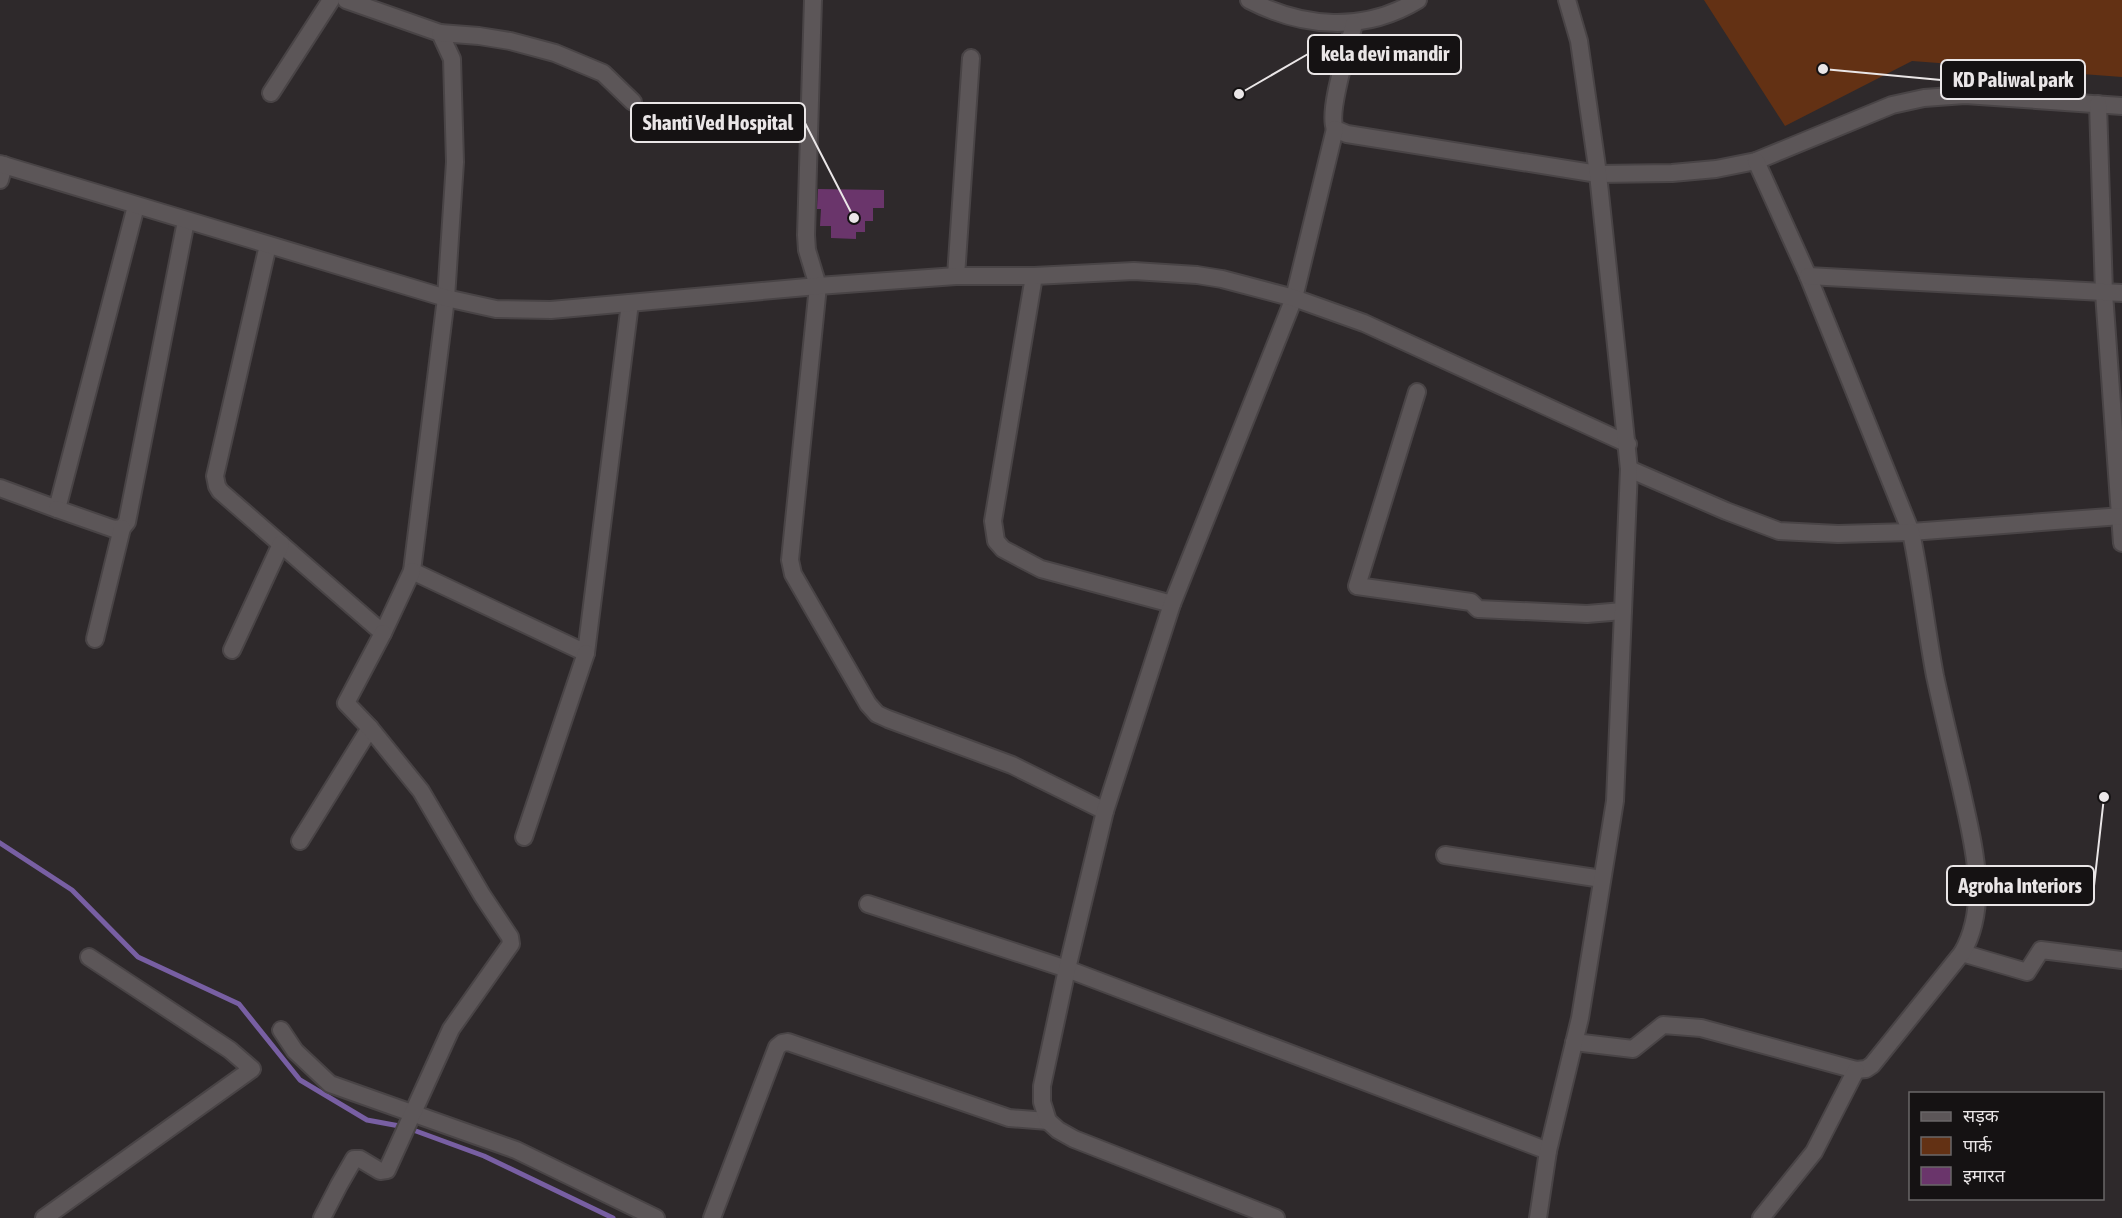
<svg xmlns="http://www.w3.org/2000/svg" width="2122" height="1218" font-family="'Asap Condensed','Noto Sans Devanagari',sans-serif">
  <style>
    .green { fill: #633114 }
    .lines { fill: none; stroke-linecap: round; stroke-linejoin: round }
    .stream { stroke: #785fa3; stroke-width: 5 }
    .building { fill: #6a356b }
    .minor-casing { stroke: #494446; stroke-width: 20 }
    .tertiary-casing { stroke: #494446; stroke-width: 20 }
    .minor { stroke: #5c5658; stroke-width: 16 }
    .tertiary { stroke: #5c5658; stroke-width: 16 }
    .leader { fill: none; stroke: #eae6e7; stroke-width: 2 }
    .callout-dot { fill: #eae6e7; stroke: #151213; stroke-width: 2 }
    .callout { fill: #151213; stroke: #eae6e7; stroke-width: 2 }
    .callout-label { font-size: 21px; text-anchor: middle; font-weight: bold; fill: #eae6e7 }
  </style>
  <rect width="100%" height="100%" fill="#2e292b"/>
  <path class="green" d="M1704,0h418v77l-210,-16 -127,65z"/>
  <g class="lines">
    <path class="stream" d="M0,843l72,47 66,67 101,47 61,76 67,40 38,7 79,29 129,62"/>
  </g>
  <path class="building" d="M818,189l66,1v18h-11v13h-8v11h-9v7l-25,-1v-12h-11l1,-17h-4z"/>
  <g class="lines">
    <g class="minor-casing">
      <g id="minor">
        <path d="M346,0l94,33 12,26 3,103 -9,136 -34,273 174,82 44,-350"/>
        <path d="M813,0l-7,235 1,15 11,36 -28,274 3,14 75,130 9,10 11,5 124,46 93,46"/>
        <path d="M1249,0c54,28 115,33 169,0"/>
        <path d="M1354,24c-5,21 -27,87 -19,105l12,5 251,40 74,-1 44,-4 40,-8 136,-56 32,-7 41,-3 157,11"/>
        <path d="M440,33l39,3 31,5 45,12 48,20 30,29"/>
        <path d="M271,93l60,-93"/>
        <path d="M2098,104l6,189 18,250"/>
        <path d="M1756,161l52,115 103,256 211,-16"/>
        <path d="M0,180l4,-15"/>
        <path d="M268,245l-53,231 2,10 3,5 163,142 29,-62"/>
        <path d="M956,276l15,-218"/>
        <path d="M1034,276l-41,245 3,20 7,8 38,20 131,35"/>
        <path d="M1808,276l314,17"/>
        <path d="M1417,392l-60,194 114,16 7,7 109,5 36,-3"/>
        <path d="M0,488l57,21 79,-303"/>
        <path d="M57,509l57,20 8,-1 5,-6 59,-301"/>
        <path d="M95,639l27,-111"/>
        <path d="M232,650l49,-106"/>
        <path d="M524,837l62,-184"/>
        <path d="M300,841l70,-113"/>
        <path d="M1445,855l157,24"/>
        <path d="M868,904l199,65 481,182"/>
        <path d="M1962,953l65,19 14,-22 81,10"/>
        <path d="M281,1030l14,21 35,33 186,66 140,68"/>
        <path d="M1574,1042l59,7 30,-24 38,3 155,42 10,-1 6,-4 90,-112c29,-50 10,-113 -1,-165 -9,-38 -18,-75 -26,-112 -9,-48 -14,-96 -24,-144l-73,2 -59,-3 -53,-20 -97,-42"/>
        <path d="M44,1218l208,-149 -22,-19 -141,-93"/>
        <path d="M322,1218l17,-33 15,-26h6l20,12 7,-1 64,-141 60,-85 -1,-7 -28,-42 -61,-104 -51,-63 -24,-25 37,-70"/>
        <path d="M712,1218l65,-171 5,-4 6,-1 221,76 39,3"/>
        <path d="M1276,1218l-202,-79 -16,-9 -10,-9 -6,-19v-16l25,-117 38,-158 67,-207 122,-306 41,-169"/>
        <path d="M1761,1218l53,-66 42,-82"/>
      </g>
    </g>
    <g class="tertiary-casing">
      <g id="tertiary">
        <path d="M0,164l446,134 50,11 55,1 267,-24 138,-10h78l100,-5 63,4 25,4 72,19 70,25 264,121"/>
        <path d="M1538,1218l10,-67 32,-133 35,-217 14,-332 -31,-295 -19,-133 -12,-41"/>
      </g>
    </g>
    <use href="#minor" class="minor"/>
    <use href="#tertiary" class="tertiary"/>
  </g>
  <path class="leader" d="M1239 94L1308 54M1823 69L1941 80M854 218L805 123M2104 797L2094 886"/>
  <g class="callout-dot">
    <circle cx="1239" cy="94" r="6"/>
    <circle cx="1823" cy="69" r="6"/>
    <circle cx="854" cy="218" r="6"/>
    <circle cx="2104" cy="797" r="6"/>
  </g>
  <g class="callout">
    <rect x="1308" y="35" width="153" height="39" rx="6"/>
    <rect x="1941" y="60" width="144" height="39" rx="6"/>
    <rect x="631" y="103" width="174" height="39" rx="6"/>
    <rect x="1947" y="866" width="147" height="39" rx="6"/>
  </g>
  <g class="callout-label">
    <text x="1385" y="61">kela devi mandir</text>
    <text x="2013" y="87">KD Paliwal park</text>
    <text x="718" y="130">Shanti Ved Hospital</text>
    <text x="2020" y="893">Agroha Interiors</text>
  </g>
  <rect x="1909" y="1092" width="195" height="108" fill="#151213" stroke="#6a6768" stroke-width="1.5"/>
  <rect x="1921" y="1112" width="30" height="9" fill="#5c5658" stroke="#6a6768" stroke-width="1.5"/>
  <text x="1963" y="1122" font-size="18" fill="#eae6e7">सड़क</text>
  <rect x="1921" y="1137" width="30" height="18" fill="#633114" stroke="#6a6768" stroke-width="1.5"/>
  <text x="1963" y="1152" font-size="18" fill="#eae6e7">पार्क</text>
  <rect x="1921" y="1167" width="30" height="18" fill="#6a356b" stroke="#6a6768" stroke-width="1.5"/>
  <text x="1963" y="1182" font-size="18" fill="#eae6e7">इमारत</text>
</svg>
